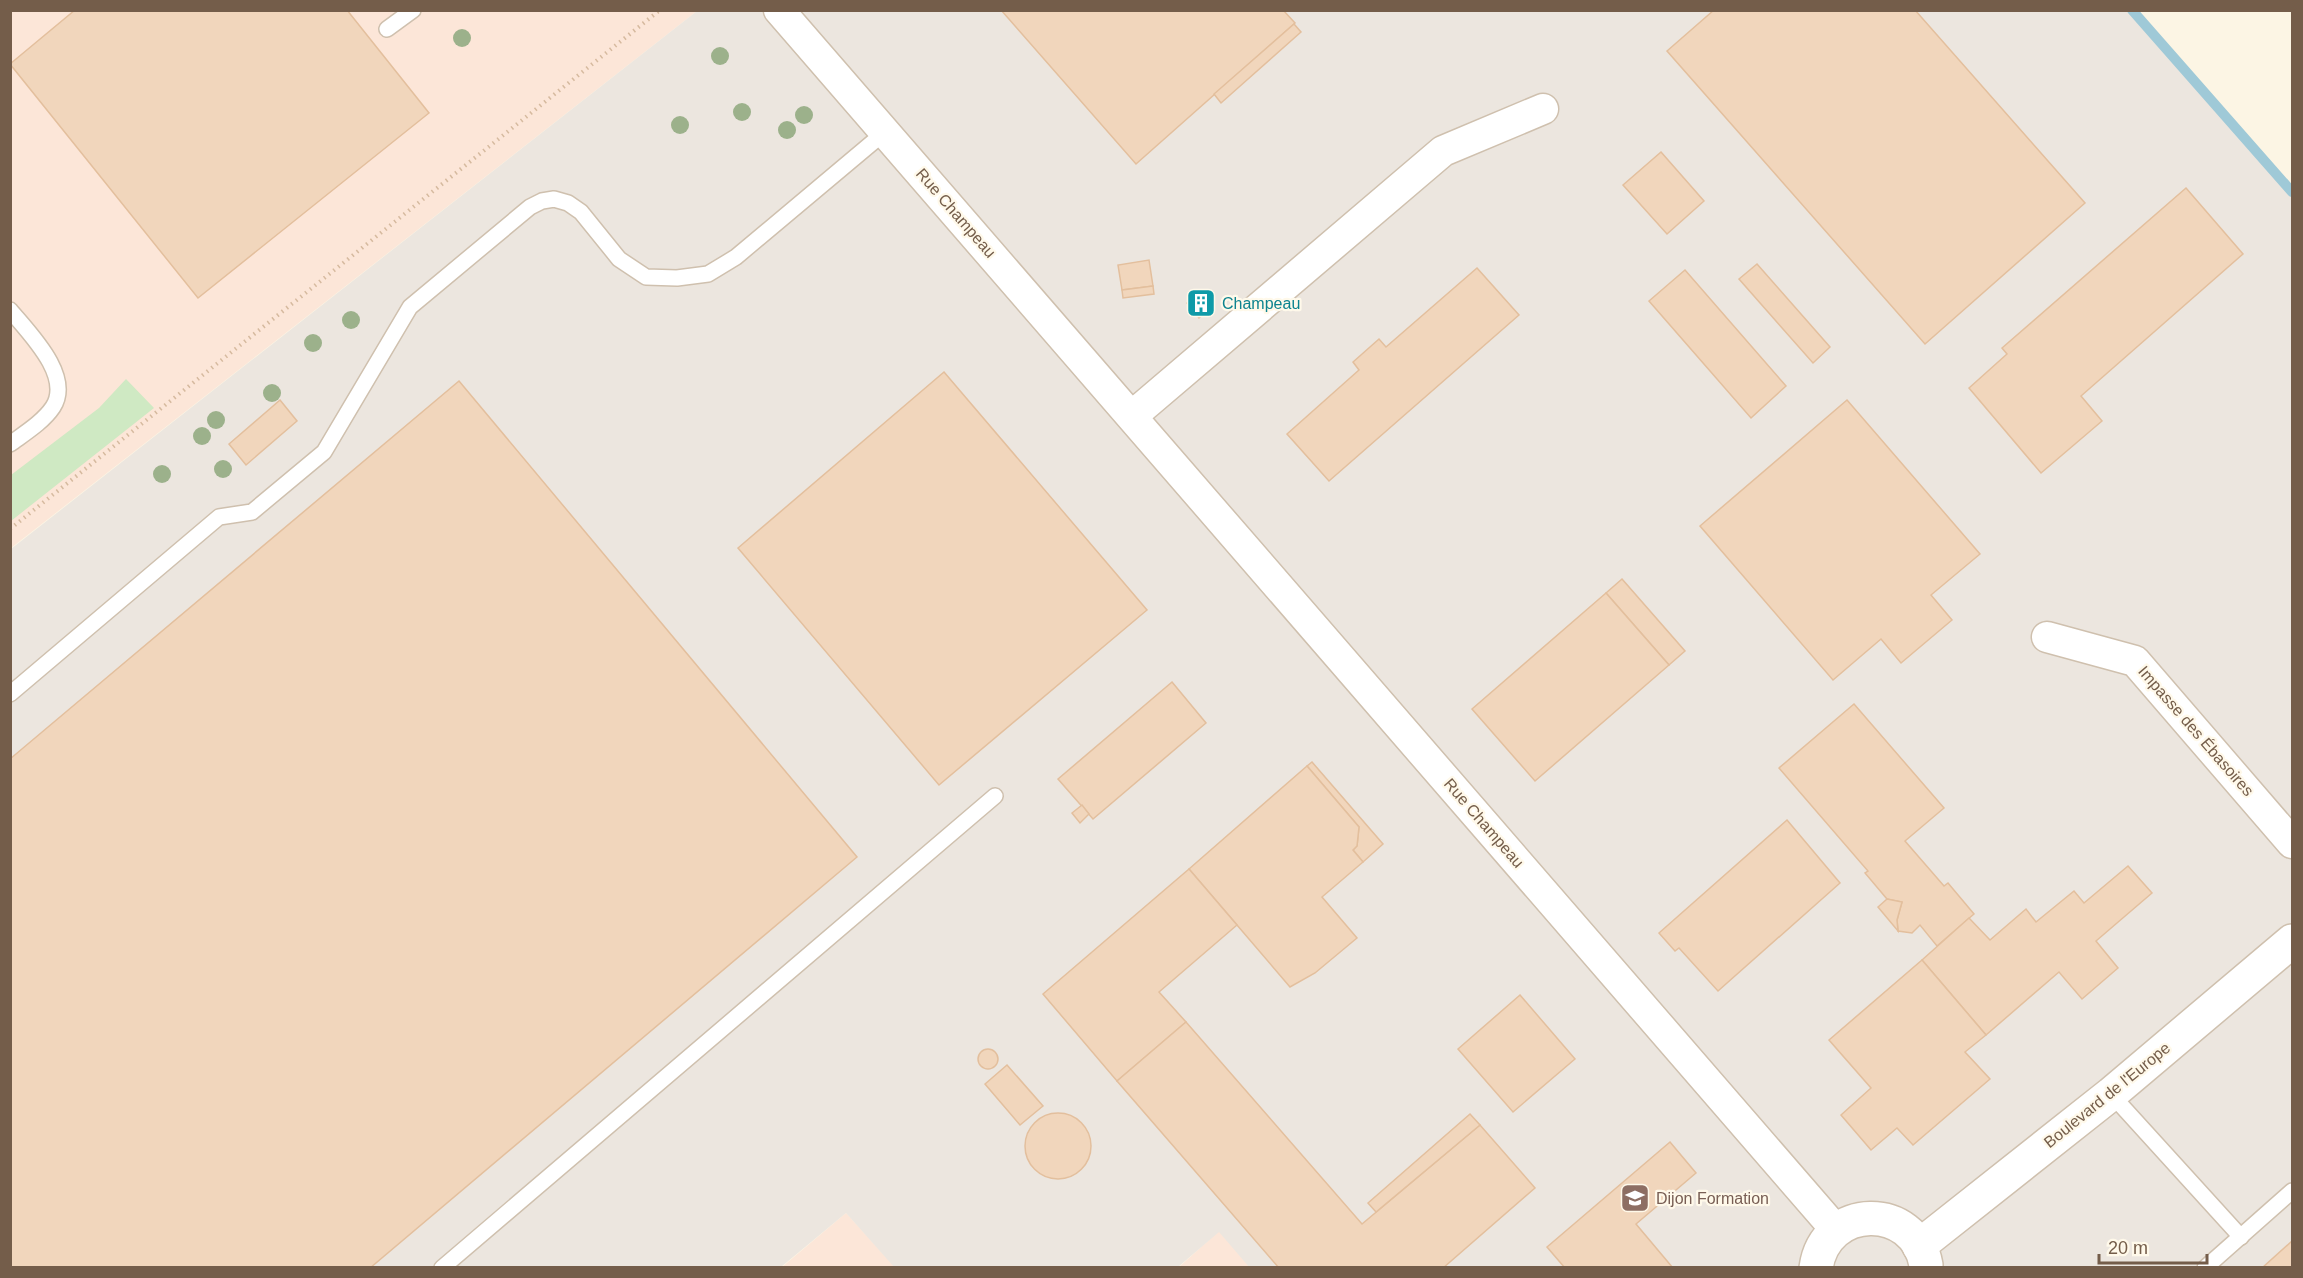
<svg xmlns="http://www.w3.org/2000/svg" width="2303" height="1278" font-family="Arial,sans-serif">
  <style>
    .commercial { fill: #fce6d8 }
    .industrial { fill: #ece6df }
    .green { fill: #cfe9c3 }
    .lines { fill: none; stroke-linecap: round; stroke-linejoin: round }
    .stream { stroke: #9fc9d7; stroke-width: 10 }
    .building { fill: #f1d6bc; stroke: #e3bf9d; stroke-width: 1.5 }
    .service-casing { stroke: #cfc0ae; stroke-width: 18 }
    .minor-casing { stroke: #cfc0ae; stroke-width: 33 }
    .tertiary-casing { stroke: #cfc0ae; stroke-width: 36 }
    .path { stroke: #d6ba9f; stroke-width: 4; stroke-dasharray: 1.5 4.5; stroke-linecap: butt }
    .service { stroke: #fff; stroke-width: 15 }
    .minor { stroke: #fff; stroke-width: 30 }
    .tertiary { stroke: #fff; stroke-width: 33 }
    .tree { fill: #9cb18b }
    .labels { text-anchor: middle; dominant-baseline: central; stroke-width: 4.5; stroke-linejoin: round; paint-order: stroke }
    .street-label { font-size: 16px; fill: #745d4a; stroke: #fff9ea }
    .culture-label { font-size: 16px; fill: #0d838f; stroke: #fff9ea; text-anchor: start }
    .education-label { font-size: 16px; fill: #785e54; stroke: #fff9ea; text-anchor: start }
  </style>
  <rect width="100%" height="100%" fill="#fcf5e4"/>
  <g class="commercial">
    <path d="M11,11h686l-686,537z"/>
    <path d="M846,1213l49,54 -114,1z"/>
    <path d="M1219,1231l31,36 -72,1z"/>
  </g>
  <path class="industrial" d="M697,11h1435l160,181v1075l-1042,1 -31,-36 -41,35 -283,1 -49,-55 -65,54 -770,1v-719z"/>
  <path class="green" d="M126,379l28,29 -143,113v-46l88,-67z"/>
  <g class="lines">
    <path class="stream" d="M2132,10l160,182"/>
  </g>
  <g class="building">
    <path d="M75,10h272l82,103 -231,185 -188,-234z"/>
    <path d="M1001,10h282l12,13 -159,141z"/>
    <path d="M1714,10h201l170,193 -160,141 -258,-293z"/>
    <path d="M1294,24l7,8 -80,71 -7,-9z"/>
    <path d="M1661,152l43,49 -37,33 -44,-49z"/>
    <path d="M2186,188l57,66 -162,142 21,25 -61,52 -72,-85 38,-34 -5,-6z"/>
    <path d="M1149,260l4,26 -31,4 -4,-25z"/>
    <path d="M1757,264l73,83 -17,16 -74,-84z"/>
    <path d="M1477,268l42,47 -190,166 -42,-47 72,-64 -6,-8 26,-23 7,8z"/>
    <path d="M1685,270l101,116 -35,32 -102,-117z"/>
    <path d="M1153,286l1,8 -31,4 -1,-8z"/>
    <path d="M1202,290l12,14 -15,14 -12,-15z"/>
    <path d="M944,372l203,238 -208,175 -201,-237z"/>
    <path d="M459,381l398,476 -487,411h-360v-509z"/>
    <path d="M280,400l17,21 -51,44 -17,-21z"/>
    <path d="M1847,400l133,154 -49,41 21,25 -51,43 -20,-24 -48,41 -133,-154z"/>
    <path d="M1622,579l63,72 -16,14 -63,-72z"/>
    <path d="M1606,593l63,72 -134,116 -63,-72z"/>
    <path d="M1172,682l34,41 -113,96 -35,-40z"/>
    <path d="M1854,704l90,104 -39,33 39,45 4,-3 26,31 -37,32 -17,-21 -8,8 -14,-2 -1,-11 5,-18 -15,-3 -22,-26 3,-2 -89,-103z"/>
    <path d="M1312,762l71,82 -20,18 -10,-12 4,-4 2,-19 -52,-61z"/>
    <path d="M1307,766l52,61 -2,19 -4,4 10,12 -41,35 35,41 -42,35 -25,14 -101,-118z"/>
    <path d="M1082,805l7,9 -9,9 -8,-10z"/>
    <path d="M1787,820l53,63 -122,108 -39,-43 -4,3 -16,-18z"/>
    <path d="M2128,866l24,27 -56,48 22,27 -36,31 -23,-27 -73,63 -64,-75 47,-42 21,22 36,-31 10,13 38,-31 10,12z"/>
    <path d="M1189,869l48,56 -78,67 27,30 -69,59 -74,-87z"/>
    <path d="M1887,899l15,3 -5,18 1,11 -20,-24z"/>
    <path d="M1922,960l64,75 -21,17 25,27 -77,66 -16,-17 -26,22 -30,-35 30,-27 -42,-48z"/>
    <path d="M1520,995l55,64 -62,53 -55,-63z"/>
    <path d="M1186,1022l176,202 118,-99 55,63 -92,80h-164l-162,-187z"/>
    <circle cx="988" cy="1059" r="10"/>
    <path d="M1007,1065l36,41 -23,19 -35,-41z"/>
    <circle cx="1058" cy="1146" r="33"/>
    <path d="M1470,1114l10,11 -104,87 -8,-9z"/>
    <path d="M1670,1142l26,31 -60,51 37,44h-108l-18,-21z"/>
    <path d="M2292,1241v27h-30z"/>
  </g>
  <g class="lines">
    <g class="service-casing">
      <g id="service">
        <path d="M387,29l26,-19"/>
        <path d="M10,310c19,23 63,66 43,97 -10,15 -28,26 -43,37"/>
        <path d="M10,694l209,-177 33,-5 72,-60 86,-145 120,-100 12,-6 12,-2 14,4 13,9 38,47 27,18 31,1 31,-4 28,-17 149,-125"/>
        <path d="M2111,1094l130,143"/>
        <path d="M442,1268l553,-472"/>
        <path d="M2205,1268l87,-77"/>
      </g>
    </g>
    <g class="minor-casing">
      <g id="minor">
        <path d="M779,10l1057,1220"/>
        <path d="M1132,416l311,-265 100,-42"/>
        <path d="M2047,637l88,24 157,182"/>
      </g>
    </g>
    <g class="tertiary-casing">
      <g id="tertiary">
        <path d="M1919,1246l192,-152 181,-153"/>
        <path d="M1816,1268c9,-65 99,-66 110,-3"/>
      </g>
    </g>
    <path class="path" d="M10,529l650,-519"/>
    <use href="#service" class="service"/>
    <use href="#minor" class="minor"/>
    <use href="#tertiary" class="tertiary"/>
  </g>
  <g class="tree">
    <circle cx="462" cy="38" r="9"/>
    <circle cx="720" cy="56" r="9"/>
    <circle cx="742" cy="112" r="9"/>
    <circle cx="804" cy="115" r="9"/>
    <circle cx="680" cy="125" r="9"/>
    <circle cx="787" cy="130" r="9"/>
    <circle cx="351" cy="320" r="9"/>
    <circle cx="313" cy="343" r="9"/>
    <circle cx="272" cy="393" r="9"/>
    <circle cx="216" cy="420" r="9"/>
    <circle cx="202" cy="436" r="9"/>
    <circle cx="223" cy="469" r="9"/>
    <circle cx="162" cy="474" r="9"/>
  </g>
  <defs>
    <g id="building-square" transform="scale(1.5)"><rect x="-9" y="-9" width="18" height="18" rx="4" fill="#0f9aa8" stroke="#fff9ea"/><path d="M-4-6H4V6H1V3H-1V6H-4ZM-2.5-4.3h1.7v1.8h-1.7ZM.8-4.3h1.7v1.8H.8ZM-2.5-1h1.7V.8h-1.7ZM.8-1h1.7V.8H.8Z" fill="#fff"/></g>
    <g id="university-square" transform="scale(1.5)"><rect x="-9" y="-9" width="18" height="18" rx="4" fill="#8d6e63" stroke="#fff9ea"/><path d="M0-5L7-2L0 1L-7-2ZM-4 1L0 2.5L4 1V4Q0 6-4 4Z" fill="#fff"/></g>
  </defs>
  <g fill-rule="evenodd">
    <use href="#building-square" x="1201" y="303"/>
    <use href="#university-square" x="1635" y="1198"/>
  </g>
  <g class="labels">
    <g class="street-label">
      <text transform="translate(956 213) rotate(49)">Rue Champeau</text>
      <text transform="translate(2196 731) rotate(49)">Impasse des Ébasoires</text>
      <text transform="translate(1484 823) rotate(49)">Rue Champeau</text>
      <text transform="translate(2107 1095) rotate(-39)">Boulevard de l'Europe</text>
    </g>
    <g class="culture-label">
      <text x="1222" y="303">Champeau</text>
    </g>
    <g class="education-label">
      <text x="1656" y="1198">Dijon Formation</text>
    </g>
  </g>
  <rect width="2303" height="1278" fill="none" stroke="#745d4a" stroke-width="24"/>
  <path d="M2099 1254v9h108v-9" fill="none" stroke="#745d4a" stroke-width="3"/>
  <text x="2108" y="1254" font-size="18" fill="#745d4a" stroke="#fff9ea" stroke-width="4.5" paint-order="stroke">20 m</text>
</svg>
